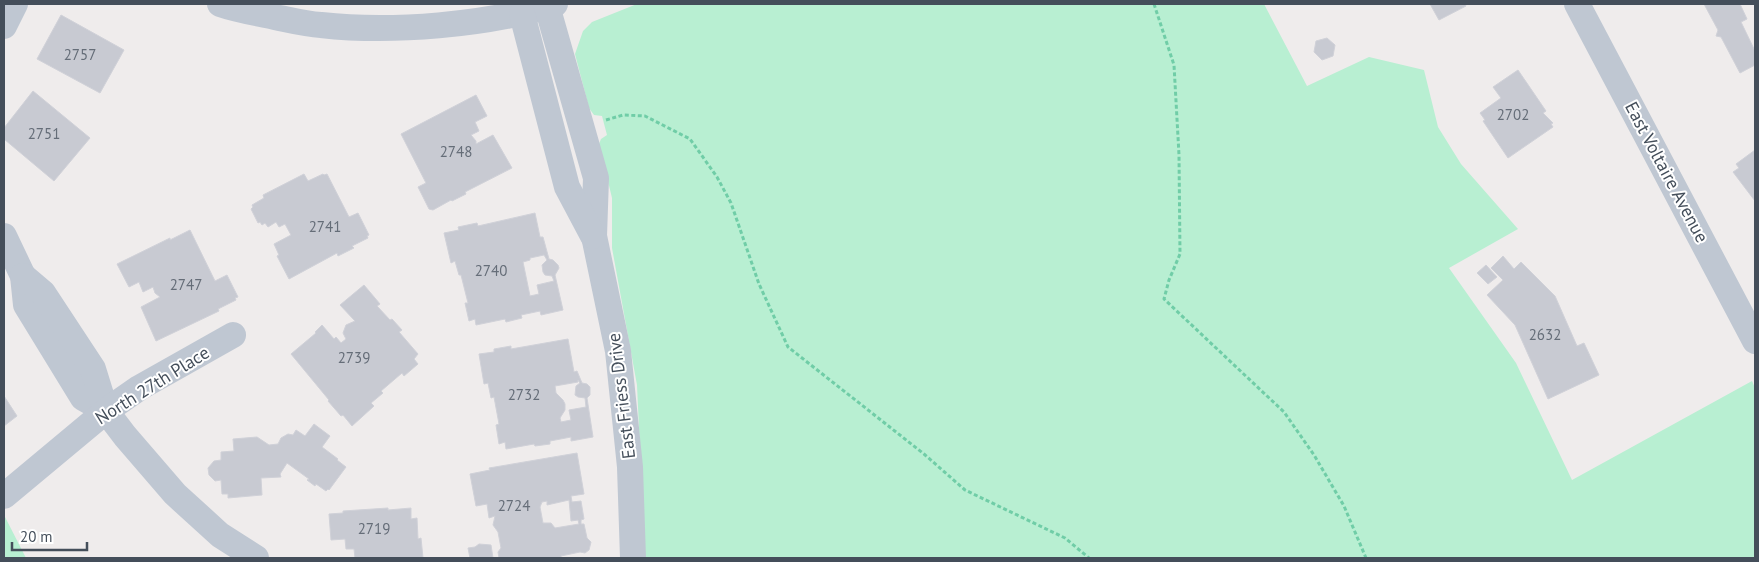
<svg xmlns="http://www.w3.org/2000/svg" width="1759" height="562" font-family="'PT Sans',sans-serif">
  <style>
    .green { fill: #b8efd2 }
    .building { fill: #c8cad2; stroke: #d0d1d8; fill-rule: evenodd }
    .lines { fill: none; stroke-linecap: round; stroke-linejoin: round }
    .path { stroke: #70cda7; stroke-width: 3; stroke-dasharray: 4 2.5; stroke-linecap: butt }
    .minor { stroke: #bfc7d2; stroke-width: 26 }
    .labels { text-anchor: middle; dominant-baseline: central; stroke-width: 4; stroke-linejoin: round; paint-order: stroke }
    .number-label { font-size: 15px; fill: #656d78 }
    .street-label { font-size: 18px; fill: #444e5a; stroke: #fff }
  </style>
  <rect width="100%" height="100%" fill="#efecec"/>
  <g class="green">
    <path d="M637,4h627l43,82 62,-29 55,13 14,57 23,37 57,65 -69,39 67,95 56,117 180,-99 3,7v170h-1110l-8,-173 -25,-137v-50l-13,-54 2,-5 6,-4 -5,-19 -8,-1 -5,-7 -14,-54 8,-23 9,-9z"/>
    <path d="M4,515l22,43h-22z"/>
  </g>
  <g class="building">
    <path d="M1430,4h35l1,2 -27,14z"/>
    <path d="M1704,4h36l7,15 -6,3 14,29v14l-15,8 -19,-36 -5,-1 2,-6z"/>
    <path d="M61,15l63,35 -24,43 -63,-34z"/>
    <path d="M1327,38l8,7 -2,11 -11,4 -8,-8 2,-11z"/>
    <path d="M1518,70l28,41 -3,2 10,10 -2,1 2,3 -45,31 -25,-37 2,-1 -5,-7 21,-15 -8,-11z"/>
    <path d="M33,91l57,47 -36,43 -50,-42v-11z"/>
    <path d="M476,95l11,21 -12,6 4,9 -8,4 5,6v3l17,-9 19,33 -47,24 1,2 -14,7 -1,-1 -18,10 -4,-1 -11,-22 8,-4 -25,-49z"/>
    <path d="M1755,150v51l-22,-29 6,-4 -3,-4z"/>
    <path d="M304,174l4,7 15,-7 1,1 3,-1 22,43 9,-4 11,22 -2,1 1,2 -16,8 2,2 -16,8 -1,-3 -48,26 -12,-23 2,-1 -5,-11 17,-9 -6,-11 -6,3 -3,-5 -8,5 -3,-4 -3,2 -2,-3 -2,1 -7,-14 2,-2 -1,-2 12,-7 -1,-3z"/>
    <path d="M535,213l5,24h3l6,22 4,1 5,5 1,3 -4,7 8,35 -22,5 -1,-4 -19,4 1,3 -16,4 -1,-3 -29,6 -1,-6 -6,2 -4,-18h3l-7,-28h-2l-4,-14 -4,2 -7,-30 15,-3 -1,-3 19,-4 1,3zM544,255l3,5 -5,5 1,7 2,3 7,1 2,5 -17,4 2,9 -9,2 -7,-34 7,-2v-2z"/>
    <path d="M190,230l25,51 12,-6 11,22 -3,1 1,2 -18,9 1,2 -63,30 -15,-34 19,-10 -5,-4 -2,-6 -10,5 -4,-10 -10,5 -12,-23 53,-26v2z"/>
    <path d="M1503,256l11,13 7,-7 34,34 22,50 7,-3 15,32 -51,24 -33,-74 -28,-30 16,-15 -12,-12z"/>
    <path d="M1486,265l11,12 -9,7 -11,-11z"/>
    <path d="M364,285l16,19 -3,2 13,14 2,-1 10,11 -3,2 19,22 -4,5 4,5 -14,12 -2,-3 -21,18 2,2 -12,10 3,3 -22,20 -9,-11 -2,1 -13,-15 1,-1 -38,-46 25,-21 -1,-1 7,-7 12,14 2,-2 5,6 5,-4 -3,-6 3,-8 9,-4 -15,-16z"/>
    <path d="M568,339l6,33 3,-1 5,12 5,1 3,3v8l-3,3 6,39 -22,4v-4l-21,4v3l-15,2 -1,-2 -28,5 -1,-7 -6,2 -3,-19 3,-1 -5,-27 -3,1 -3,-15 -4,1 -5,-30 15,-2v-3l17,-3v3zM578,380l2,3 -4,3 -1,9 3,2 7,1 1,9 -17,3 2,10 -10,2 -1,-4 5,-8v-6l-2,-4 -7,-7 -1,-7 23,-4z"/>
    <path d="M4,396l13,20 -13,10z"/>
    <path d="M314,424l16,12 -8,11 16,12 -1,1 9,7 -17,23 -1,-1 -2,2 -10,-7 -1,2 -8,-6 2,-1 -22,-16 -7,11 1,3 -20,1 1,17 -34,3v-4h-6l-1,-14 -6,1 -6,-6 -1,-7 6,-7 7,-1v-8l13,-1 -1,-12 24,-2 12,8 9,-1 3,-6 7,-4 5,1 3,-5 9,6z"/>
    <path d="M577,453l7,41 -13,2 1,6 9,-1 3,18 -3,1v4h3l3,14 4,4 -2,8 -4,3 -5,-1 -19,4v2h-62l-1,-6 3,-4 -3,-16 -5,-7 2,-9 -6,2 -2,-14 -11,2 -6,-32 20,-4 -1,-2zM569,500l2,21 7,-1 1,4 -24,4 -4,-5h-8l-3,-16 2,-5 5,-1v4z"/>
    <path d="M388,508v2l23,-2v11l6,-1 1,21 3,-1 2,20h-68l-1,-9h-8l-1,-10 -14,1 -2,-26 14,-1v-2z"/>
    <path d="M479,544l12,1 2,13h-23l-2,-10 7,-1z"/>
  </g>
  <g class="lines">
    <g class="path">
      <path d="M1154,4l20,61 5,90 1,99 -11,26 -5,19 120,113 30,43 30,51 22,52"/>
      <path d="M606,120l17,-5 22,1 45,23 27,38 14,26 28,81 29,63 136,107 41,36 100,48 24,20"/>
    </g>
    <g class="minor">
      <path d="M220,4c17,6 37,9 55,13 15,3 30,7 46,8 71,8 165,0 234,-21"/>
      <path d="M1577,4l178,337"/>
      <path d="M547,6l49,172 -2,58 24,115 12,116 3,91"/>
      <path d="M522,14l45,173 26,49"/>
      <path d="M4,26l11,-22"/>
      <path d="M4,236l19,40 3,29 57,93 23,13 19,25 50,58 45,41 36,23"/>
      <path d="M23,276l20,17 50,76 13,42"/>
      <path d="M4,496l102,-85 33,-23 94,-53"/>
    </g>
  </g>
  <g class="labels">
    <g class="number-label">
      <text x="80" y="54">2757</text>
      <text x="1513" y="114">2702</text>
      <text x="44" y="133">2751</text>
      <text x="456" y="151">2748</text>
      <text x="325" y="226">2741</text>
      <text x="491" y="270">2740</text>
      <text x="186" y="284">2747</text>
      <text x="1545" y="334">2632</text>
      <text x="354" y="357">2739</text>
      <text x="524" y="394">2732</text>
      <text x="514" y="505">2724</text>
      <text x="374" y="528">2719</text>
    </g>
    <g class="street-label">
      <text transform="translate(1667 172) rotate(62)">East Voltaire Avenue</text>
      <text transform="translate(152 385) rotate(-32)">North 27th Place</text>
      <text transform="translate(621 396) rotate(-97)">East Friess Drive</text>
    </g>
  </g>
  <rect width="1759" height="562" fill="none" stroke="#444e5a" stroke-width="10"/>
  <path d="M12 542v8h75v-8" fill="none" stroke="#444e5a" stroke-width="2.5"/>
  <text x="20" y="542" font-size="15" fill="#444e5a" stroke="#ffffff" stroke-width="4" paint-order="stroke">20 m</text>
</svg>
